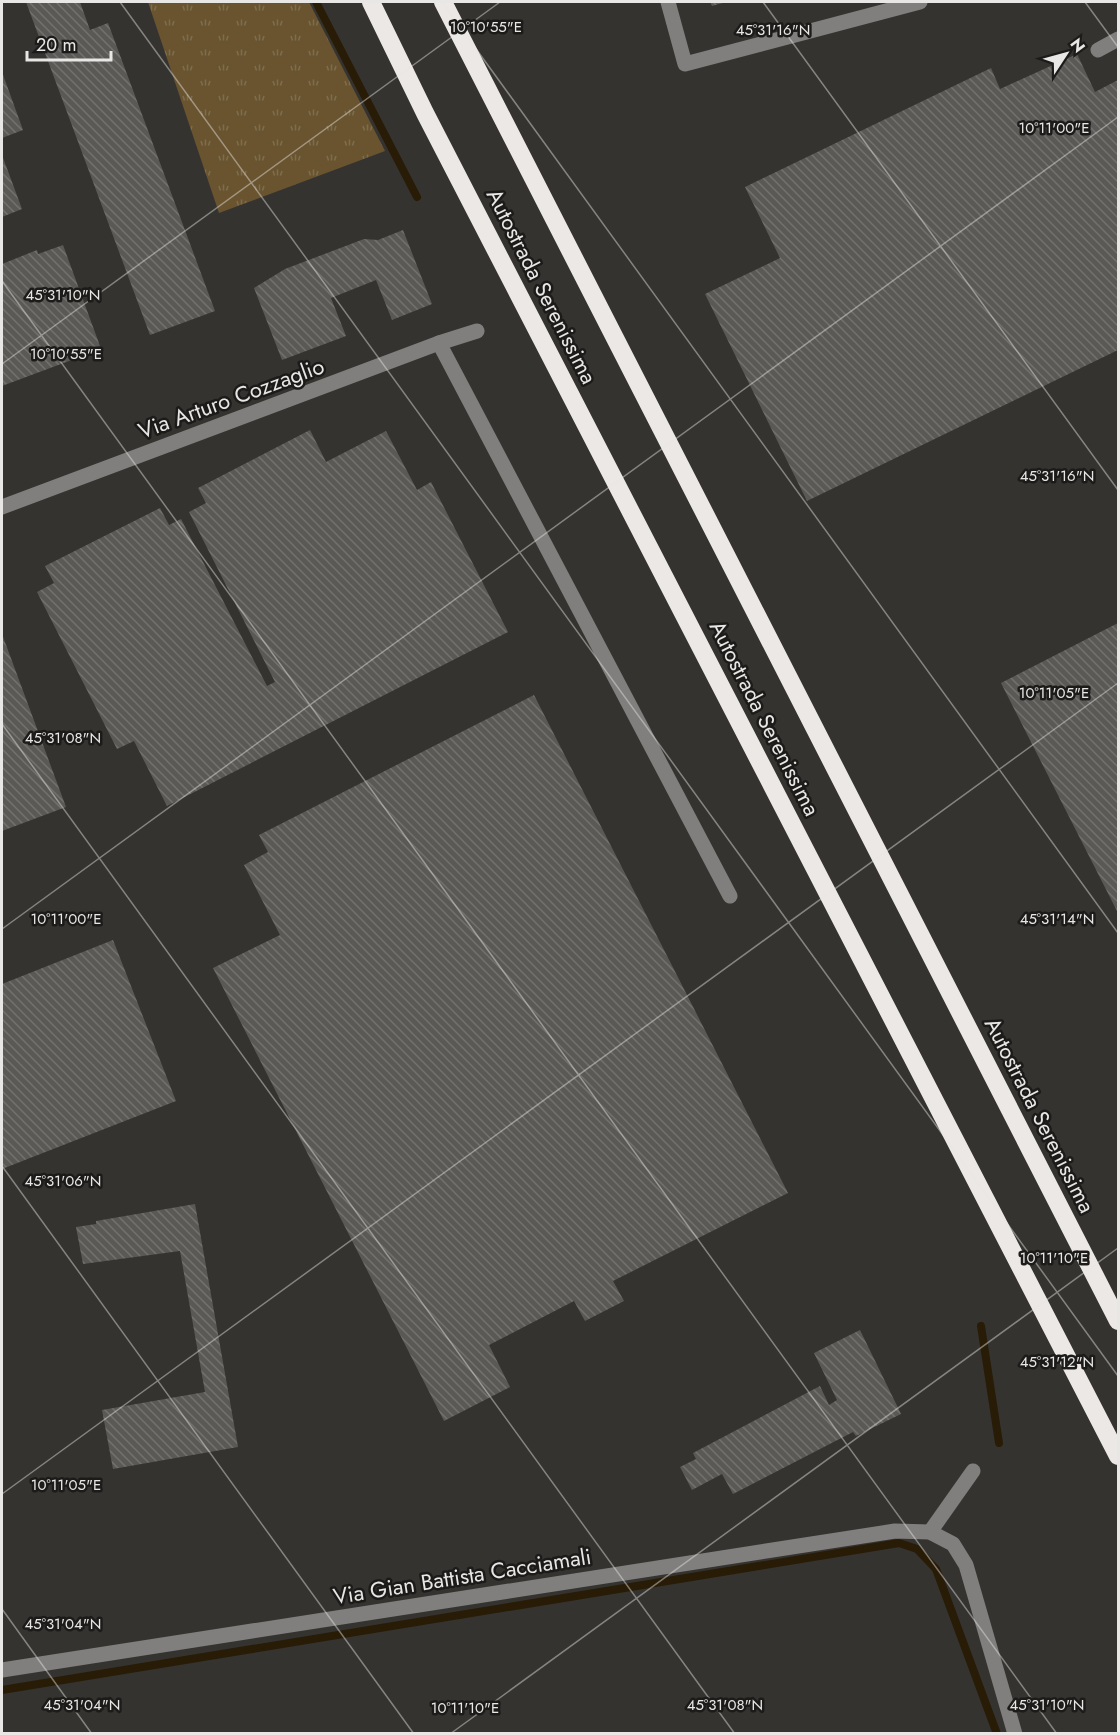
<svg xmlns="http://www.w3.org/2000/svg" width="1120" height="1735" font-family="Jost,sans-serif">
  <style>
    .grass { fill: url(#grass-tufts) }
    .lines { fill: none; stroke-linecap: round; stroke-linejoin: round }
    .stream { stroke: #281c07; stroke-width: 8 }
    .building { fill: url(#building-back-hatch) }
    .minor { stroke: #807f7e; stroke-width: 15 }
    .highway { stroke: #ebe8e5; stroke-width: 18 }
    .ticks { fill: none; stroke: #e8e7e5; stroke-width: 1.5; stroke-opacity: 0.45 }
    .labels { text-anchor: middle; dominant-baseline: central; stroke-width: 5; stroke-linejoin: round; paint-order: stroke }
    .street-label { font-size: 22px; fill: #e8e7e5; stroke: #1c1b1a }
    .ticks-label { font-size: 15px; text-anchor: middle; fill: #e8e7e5; stroke: #1c1b1a; stroke-width: 5; stroke-linejoin: round; paint-order: stroke }
  </style>
  <defs>
    <pattern id="grass-tufts" width="24" height="20" patternUnits="userSpaceOnUse" patternTransform="scale(1.5)"><rect width="24" height="20" fill="#69542f"/><path d="M3 7l-1-3M5 7V3M7 7l1-3M15 17l-1-3M17 17v-4M19 17l1-3" fill="none" stroke="#7e6d4d"/></pattern>
    <pattern id="building-back-hatch" width="6" height="6" patternUnits="userSpaceOnUse" patternTransform="scale(1.5)"><rect width="6" height="6" fill="#5a5956"/><path d="M-1 5l2 2M0 0l6 6M5-1l2 2" fill="none" stroke="#72716e"/></pattern>
  </defs>
  <rect width="100%" height="100%" fill="#353330"/>
  <path class="grass" d="M148,2h161l76,149 -166,62z"/>
  <g class="lines">
    <g class="stream">
      <path d="M316,2l101,195"/>
      <path d="M981,1326l18,117"/>
      <path d="M2,1690l897,-147 18,6 19,20 61,165"/>
    </g>
  </g>
  <g class="building">
    <path d="M26,2h54l10,28 18,-7 107,288 -65,24z"/>
    <path d="M710,2h16l-14,4z"/>
    <path d="M1077,54l18,38 23,-12v270l-311,151 -102,-207 75,-36 -35,-71 246,-119 9,21z"/>
    <path d="M2,72l21,58 -21,8z"/>
    <path d="M2,155l20,54 -20,8z"/>
    <path d="M403,230l29,74 -40,16 -16,-40 -45,18 15,38 -64,24 -28,-72 31,-19 79,-30 14,1z"/>
    <path d="M63,245l37,101 -25,9 2,3 -75,28v-122l35,-14 1,4z"/>
    <path d="M310,430l16,32 60,-31 31,59 14,-8 77,150 -341,174 -33,-65 -17,8 -80,-157 17,-9 -9,-17 115,-58 9,17 12,-6 86,167 8,-4 -86,-170 17,-9 -8,-15z"/>
    <path d="M1118,623v290l-117,-230z"/>
    <path d="M2,634l64,173 -64,24z"/>
    <path d="M534,695l254,498 -175,88 11,20 -39,20 -11,-20 -85,44 21,42 -66,34 -231,-453 67,-33 -36,-70 24,-13 -9,-17z"/>
    <path d="M113,940l63,161 -174,68v-185z"/>
    <path d="M195,1204l43,243 -125,22 -11,-59 103,-18 -25,-141 -97,13 -7,-37 20,-3v-3z"/>
    <path d="M860,1330l41,84 -45,22 -3,-4 -120,62 -11,-20 -30,16 -12,-23 16,-8 -3,-6 127,-67 9,19 8,-5 -23,-47z"/>
  </g>
  <g class="lines">
    <g class="minor">
      <path d="M668,2l17,62 235,-62"/>
      <path d="M1098,50l20,-11"/>
      <path d="M439,343l291,553"/>
      <path d="M2,507l437,-164 38,-12"/>
      <path d="M930,1532l43,-61"/>
      <path d="M2,1670l893,-139 35,1 23,12 13,21 49,169"/>
    </g>
    <g class="highway">
      <path d="M371,2l54,111 693,1343"/>
      <path d="M443,2l675,1319"/>
    </g>
  </g>
  <path class="ticks" d="M120,2l998,1374M442,2l676,931M763,2l355,488M1085,2l33,45M2,281l1055,1453M2,364l498,-362M2,724l733,1010M2,929l1116,-812M2,1166l412,568M2,1494l1116,-811M2,1609l90,125M450,1734l668,-486"/>
  <g class="labels">
    <g class="street-label">
      <text transform="translate(542 286) rotate(63)">Autostrada Serenissima</text>
      <text transform="translate(231 398) rotate(-20)">Via Arturo Cozzaglio</text>
      <text transform="translate(765 718) rotate(63)">Autostrada Serenissima</text>
      <text transform="translate(1040 1115) rotate(63)">Autostrada Serenissima</text>
      <text transform="translate(462 1576) rotate(-9)">Via Gian Battista Cacciamali</text>
    </g>
  </g>
  <g class="ticks-label">
    <text x="486" y="32">10°10'55"E</text>
    <text x="773" y="35">45°31'16"N</text>
    <text x="1054" y="133">10°11'00"E</text>
    <text x="63" y="300">45°31'10"N</text>
    <text x="66" y="359">10°10'55"E</text>
    <text x="1057" y="481">45°31'16"N</text>
    <text x="1054" y="698">10°11'05"E</text>
    <text x="63" y="743">45°31'08"N</text>
    <text x="1057" y="924">45°31'14"N</text>
    <text x="66" y="924">10°11'00"E</text>
    <text x="63" y="1186">45°31'06"N</text>
    <text x="1054" y="1263">10°11'10"E</text>
    <text x="1057" y="1367">45°31'12"N</text>
    <text x="66" y="1490">10°11'05"E</text>
    <text x="63" y="1629">45°31'04"N</text>
    <text x="82" y="1710">45°31'04"N</text>
    <text x="725" y="1710">45°31'08"N</text>
    <text x="1047" y="1710">45°31'10"N</text>
    <text x="465" y="1713">10°11'10"E</text>
  </g>
  <rect width="1120" height="1735" fill="none" stroke="#e8e7e5" stroke-width="6"/>
  <g transform="translate(1066 54) rotate(54)" stroke="#1c1b1a" stroke-width="4.5" paint-order="stroke">
  <path d="M0-4.5L10 22L0 15L-10 22Z" fill="#e8e7e5"/>
  <text y="-9" font-size="16" font-weight="bold" text-anchor="middle" fill="#e8e7e5">N</text>
  </g>
  <path d="M27 51v9h84v-9" fill="none" stroke="#e8e7e5" stroke-width="3"/>
  <text x="36" y="51" font-size="18" fill="#e8e7e5" stroke="#1c1b1a" stroke-width="4.5" paint-order="stroke">20 m</text>
</svg>
